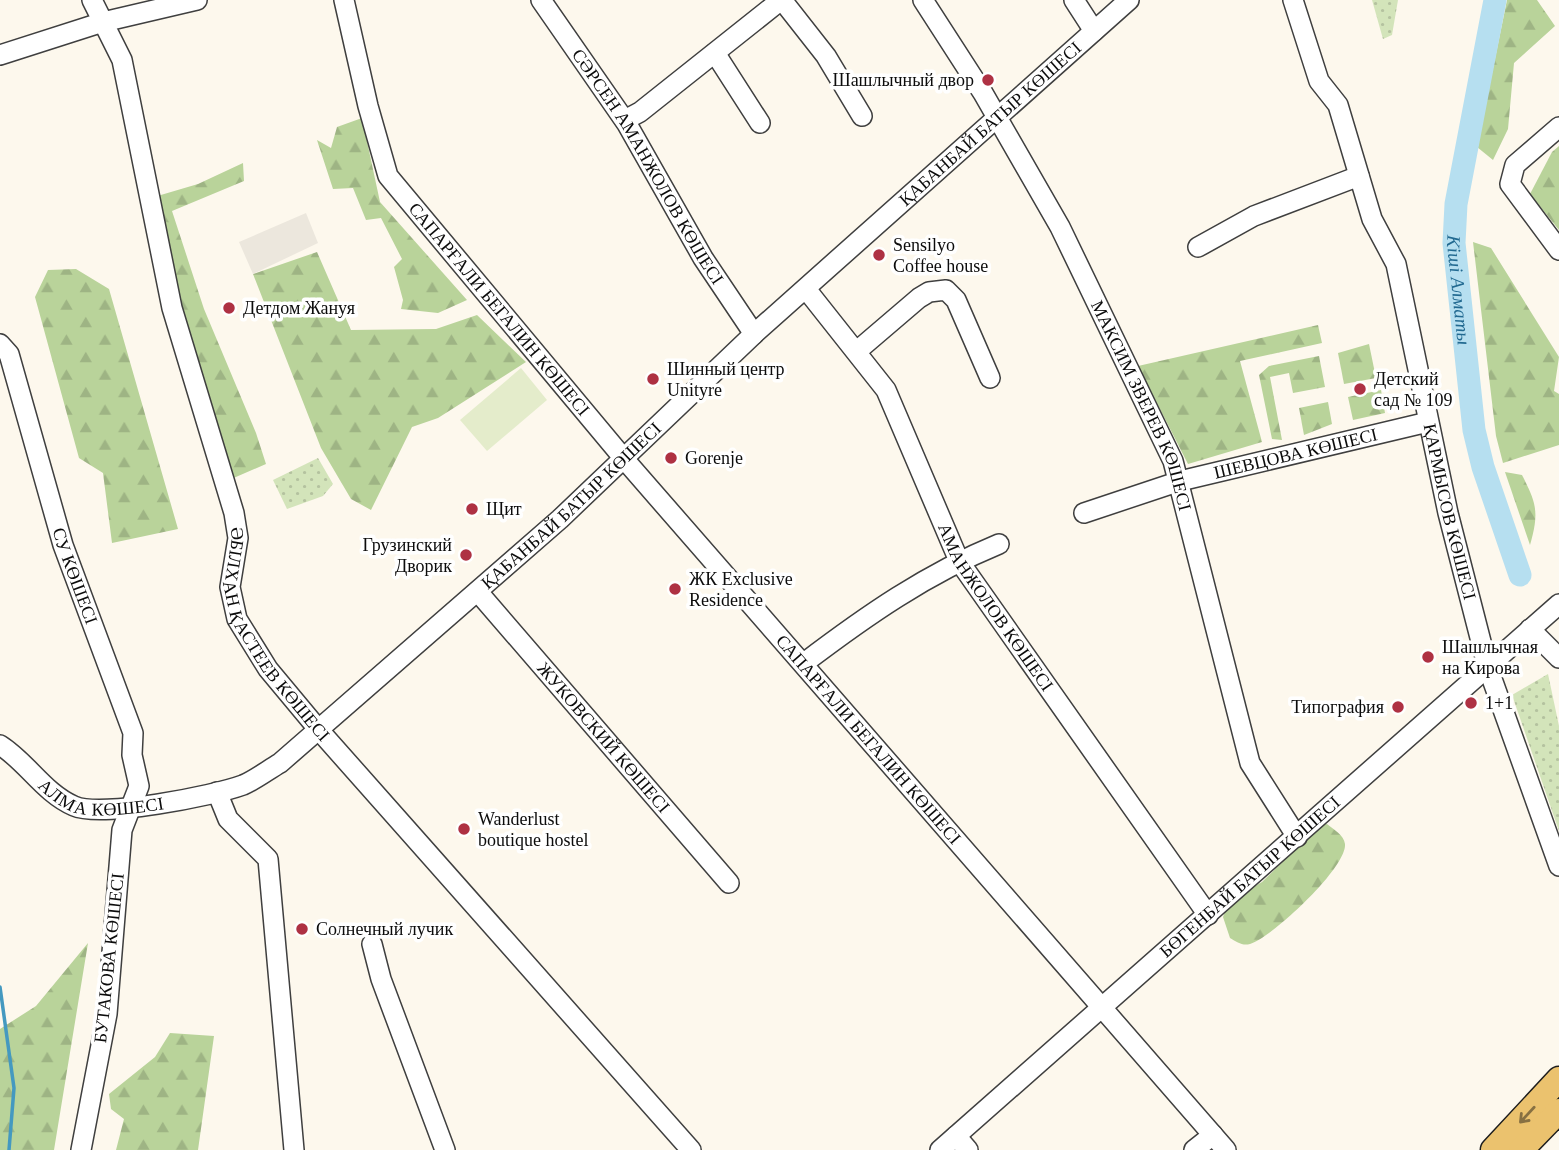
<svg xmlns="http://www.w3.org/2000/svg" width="1559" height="1150" font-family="Georgia,serif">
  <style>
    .grass { fill: url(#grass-dots) }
    .forest { fill: url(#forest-firs) }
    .pitch { fill: #e4eccb }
    .plaza { fill: #ece7dd }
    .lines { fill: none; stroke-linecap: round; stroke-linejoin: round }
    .stream { stroke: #4499c0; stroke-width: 3.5 }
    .river { stroke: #b6dff0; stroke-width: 23 }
    .minor-casing { stroke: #3f3f3f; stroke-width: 22 }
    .major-casing { stroke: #1d1d1d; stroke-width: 27 }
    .minor { stroke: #fff; stroke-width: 19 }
    .major { stroke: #ebc26e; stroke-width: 24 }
    .oneway { stroke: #877042 }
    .poi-dot { fill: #ae3143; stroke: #fff; stroke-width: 2.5 }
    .labels { text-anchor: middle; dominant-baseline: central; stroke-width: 7; stroke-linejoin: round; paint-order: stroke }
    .poi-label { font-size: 18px; fill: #0c0c0c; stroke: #fff; text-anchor: start }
    .street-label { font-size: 18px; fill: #0c0c0c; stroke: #fff }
    .water-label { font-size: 19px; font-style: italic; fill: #226a91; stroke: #fff }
  </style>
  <defs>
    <pattern id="grass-dots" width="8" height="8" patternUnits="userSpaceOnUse" patternTransform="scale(1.75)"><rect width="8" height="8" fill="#d3e4ba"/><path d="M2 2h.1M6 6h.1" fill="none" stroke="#b4c29f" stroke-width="1.8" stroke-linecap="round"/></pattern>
    <pattern id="forest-firs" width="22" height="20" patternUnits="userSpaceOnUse" patternTransform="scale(1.75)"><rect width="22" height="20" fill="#b9d39a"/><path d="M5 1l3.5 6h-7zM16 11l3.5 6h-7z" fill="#9eb484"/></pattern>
  </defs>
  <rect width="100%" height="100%" fill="#fdf8ed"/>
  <g class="grass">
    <path d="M1372,0h26l-6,35 -9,4z"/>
    <path d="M318,458l15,26 -10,12 -36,13 -14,-29z"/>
    <path d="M1548,674l11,52v105l-47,-136z"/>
  </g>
  <g class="forest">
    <path d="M1507,0h30l18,26 -41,37 -6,66 -15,31 -16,-13z"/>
    <path d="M362,118l18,84 87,98 -29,13 -37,-4 2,-9 -9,-33 8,-8 -21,-41 -15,2 -13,-32 -20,1 -16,-49 14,8 6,-21z"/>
    <path d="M1559,146v84l-29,-36 22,-42z"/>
    <path d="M243,163l1,18 -72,30 32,98 52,124 10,31 -37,16 -46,-153 -29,-130 44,-13z"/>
    <path d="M1473,242l18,6 68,109 -5,34 5,3v51l-56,18 -7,-27z"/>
    <path d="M317,252l34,78 85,-1 41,-14 49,47 -88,56 -26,9 -41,83 -20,-11 -30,-51 -68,-174z"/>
    <path d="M76,269l33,20 69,240 -66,14 -9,-70 -24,-15 -44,-161 13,-27z"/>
    <path d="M1318,325l4,18 -82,18 22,81 -74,22 -50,-98z"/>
    <path d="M1369,344l7,34 -32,6 -6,-31z"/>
    <path d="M1319,356l6,31 -32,6 -4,-20 -19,4 12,63 -10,-1 -13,-64 10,-9z"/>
    <path d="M1381,390l4,23 -32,7 -5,-23z"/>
    <path d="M1328,402l4,22 -28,11 -5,-27z"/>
    <path d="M1505,472l17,3c15,29 17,38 8,70z"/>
    <path d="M1327,824c6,5 17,11 18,20 2,24 -74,94 -95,100 -8,2 -13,-2 -20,-6l-7,-21 6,-16 33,-19 58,-57z"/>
    <path d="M88,943l-34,207h-54v-121l36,-23z"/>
    <path d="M170,1033l44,3 -16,114h-82l8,-31 -13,-10 -2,-15 46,-37z"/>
  </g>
  <path class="pitch" d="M521,368l26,32 -60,51 -27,-31z"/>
  <path class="plaza" d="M306,213l12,30 -65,31 -14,-32z"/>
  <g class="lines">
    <path class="stream" d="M0,987l14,101 -5,62"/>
    <path class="river" id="s1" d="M1495,0l-39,204 -2,39 20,187 9,37 37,108"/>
    <g class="minor-casing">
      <g id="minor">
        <path id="s2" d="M92,0l30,60 50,248 62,205 4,25 -8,49 7,32 31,50 50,60 373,421"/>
        <path id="s3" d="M344,0l24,106 20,70 237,284 601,690"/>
        <path id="s4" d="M541,0l86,124 76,134 51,76"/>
        <path d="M782,0l44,56 36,60"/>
        <path id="s5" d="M923,0l60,93 77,134 113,234 77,302 47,74"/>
        <path d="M1074,0l20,31"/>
        <path id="s6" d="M1293,0l26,81 19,24 34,114 24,45 52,249 39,152 72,201"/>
        <path d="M715,53l45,70"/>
        <path d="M0,55l103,-33 94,-22"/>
        <path d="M625,120l15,-8 141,-112"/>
        <path d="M1559,127l-44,38 -5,19 49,66"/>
        <path d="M1198,247l56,-31 105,-40"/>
        <path id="s7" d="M806,289l80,101 73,171 249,354"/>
        <path id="s8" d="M0,344l9,10 54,191 70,188 -1,22 7,31 -17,44 -15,184 -26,136"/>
        <path d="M857,351l62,-53 10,-6 17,-2 10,10 34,78"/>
        <path id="s9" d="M1084,513l96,-32 248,-59"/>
        <path id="s10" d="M478,592l251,291"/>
        <path d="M1530,629l29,29"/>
        <path d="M804,663c62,-47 122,-89 195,-119"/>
        <path id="s11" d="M0,745c27,17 44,48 74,61 27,12 139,-10 169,-21 12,-5 25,-15 37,-22l280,-244 194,-185 375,-334"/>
        <path d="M217,792l11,27 40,40 26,291"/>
        <path d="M372,944l9,35 64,171"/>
        <path d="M956,1136l12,14"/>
        <path id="s12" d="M940,1150l619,-546"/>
        <path d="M1194,1150l19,-15"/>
      </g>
    </g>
    <g class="major-casing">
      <g id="major">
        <path d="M1493,1150l66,-71"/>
        <path d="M1521,1150l38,-39"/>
      </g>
    </g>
    <use href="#minor" class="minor"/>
    <use href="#major" class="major"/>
  </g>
  <defs><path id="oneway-shaft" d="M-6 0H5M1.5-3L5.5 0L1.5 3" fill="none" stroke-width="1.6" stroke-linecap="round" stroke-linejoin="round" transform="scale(1.75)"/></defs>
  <use class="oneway" href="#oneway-shaft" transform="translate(1527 1115) rotate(133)"/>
  <g class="poi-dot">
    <circle cx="988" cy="80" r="7"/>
    <circle cx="879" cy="255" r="7"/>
    <circle cx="229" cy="308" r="7"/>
    <circle cx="653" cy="379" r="7"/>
    <circle cx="1360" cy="389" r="7"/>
    <circle cx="671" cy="458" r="7"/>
    <circle cx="472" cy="509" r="7"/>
    <circle cx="466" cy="555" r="7"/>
    <circle cx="675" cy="589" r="7"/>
    <circle cx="1428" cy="657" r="7"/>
    <circle cx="1471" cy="703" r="7"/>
    <circle cx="1398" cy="707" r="7"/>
    <circle cx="464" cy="829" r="7"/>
    <circle cx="302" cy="929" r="7"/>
  </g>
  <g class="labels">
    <g class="poi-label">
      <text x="974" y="80" text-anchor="end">Шашлычный двор</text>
      <text x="893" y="245">Sensilyo<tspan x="893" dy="21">Coffee house</tspan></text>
      <text x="243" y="308">Детдом Жануя</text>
      <text x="667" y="369">Шинный центр<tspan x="667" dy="21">Unityre</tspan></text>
      <text x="1374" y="379">Детский<tspan x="1374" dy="21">сад № 109</tspan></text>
      <text x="685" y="458">Gorenje</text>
      <text x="486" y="509">Щит</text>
      <text x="452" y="545" text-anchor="end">Грузинский<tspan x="452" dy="21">Дворик</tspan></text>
      <text x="689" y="579">ЖК Exclusive<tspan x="689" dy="21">Residence</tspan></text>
      <text x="1442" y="647">Шашлычная<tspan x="1442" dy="21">на Кирова</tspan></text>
      <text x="1485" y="703">1+1</text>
      <text x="1384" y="707" text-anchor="end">Типография</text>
      <text x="478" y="819">Wanderlust<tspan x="478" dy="21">boutique hostel</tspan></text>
      <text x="316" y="929">Солнечный лучик</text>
    </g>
    <g class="street-label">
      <text stroke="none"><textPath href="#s11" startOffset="1267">ҚАБАНБАЙ БАТЫР КӨШЕСІ</textPath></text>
      <text stroke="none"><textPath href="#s4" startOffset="198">СӘРСЕН АМАНЖОЛОВ КӨШЕСІ</textPath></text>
      <text stroke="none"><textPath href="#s3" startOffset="355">САПАРҒАЛИ БЕГАЛИН КӨШЕСІ</textPath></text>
      <text stroke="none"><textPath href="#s5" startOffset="462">МАКСИМ ЗВЕРЕВ КӨШЕСІ</textPath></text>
      <text stroke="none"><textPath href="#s9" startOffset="220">ШЕВЦОВА КӨШЕСІ</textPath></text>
      <text stroke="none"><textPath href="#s11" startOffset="700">ҚАБАНБАЙ БАТЫР КӨШЕСІ</textPath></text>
      <text stroke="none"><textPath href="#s6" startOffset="539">ҚАРМЫСОВ КӨШЕСІ</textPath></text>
      <text stroke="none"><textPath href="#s8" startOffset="245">СУ КӨШЕСІ</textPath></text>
      <text stroke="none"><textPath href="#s7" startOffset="373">АМАНЖОЛОВ КӨШЕСІ</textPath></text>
      <text stroke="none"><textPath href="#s2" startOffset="670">ӘБІЛХАН ҚАСТЕЕВ КӨШЕСІ</textPath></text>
      <text stroke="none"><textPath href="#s10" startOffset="192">ЖУКОВСКИЙ КӨШЕСІ</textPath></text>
      <text stroke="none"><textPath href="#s3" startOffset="922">САПАРҒАЛИ БЕГАЛИН КӨШЕСІ</textPath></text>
      <text stroke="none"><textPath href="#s11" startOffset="121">АЛМА КӨШЕСІ</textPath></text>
      <text stroke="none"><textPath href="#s12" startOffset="413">БӨГЕНБАЙ БАТЫР КӨШЕСІ</textPath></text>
      <text transform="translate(109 958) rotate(-84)">БУТАКОВА КӨШЕСІ</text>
    </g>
    <g class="water-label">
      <text stroke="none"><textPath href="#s1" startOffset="294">Кіші Алматы</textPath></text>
    </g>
  </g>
</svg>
